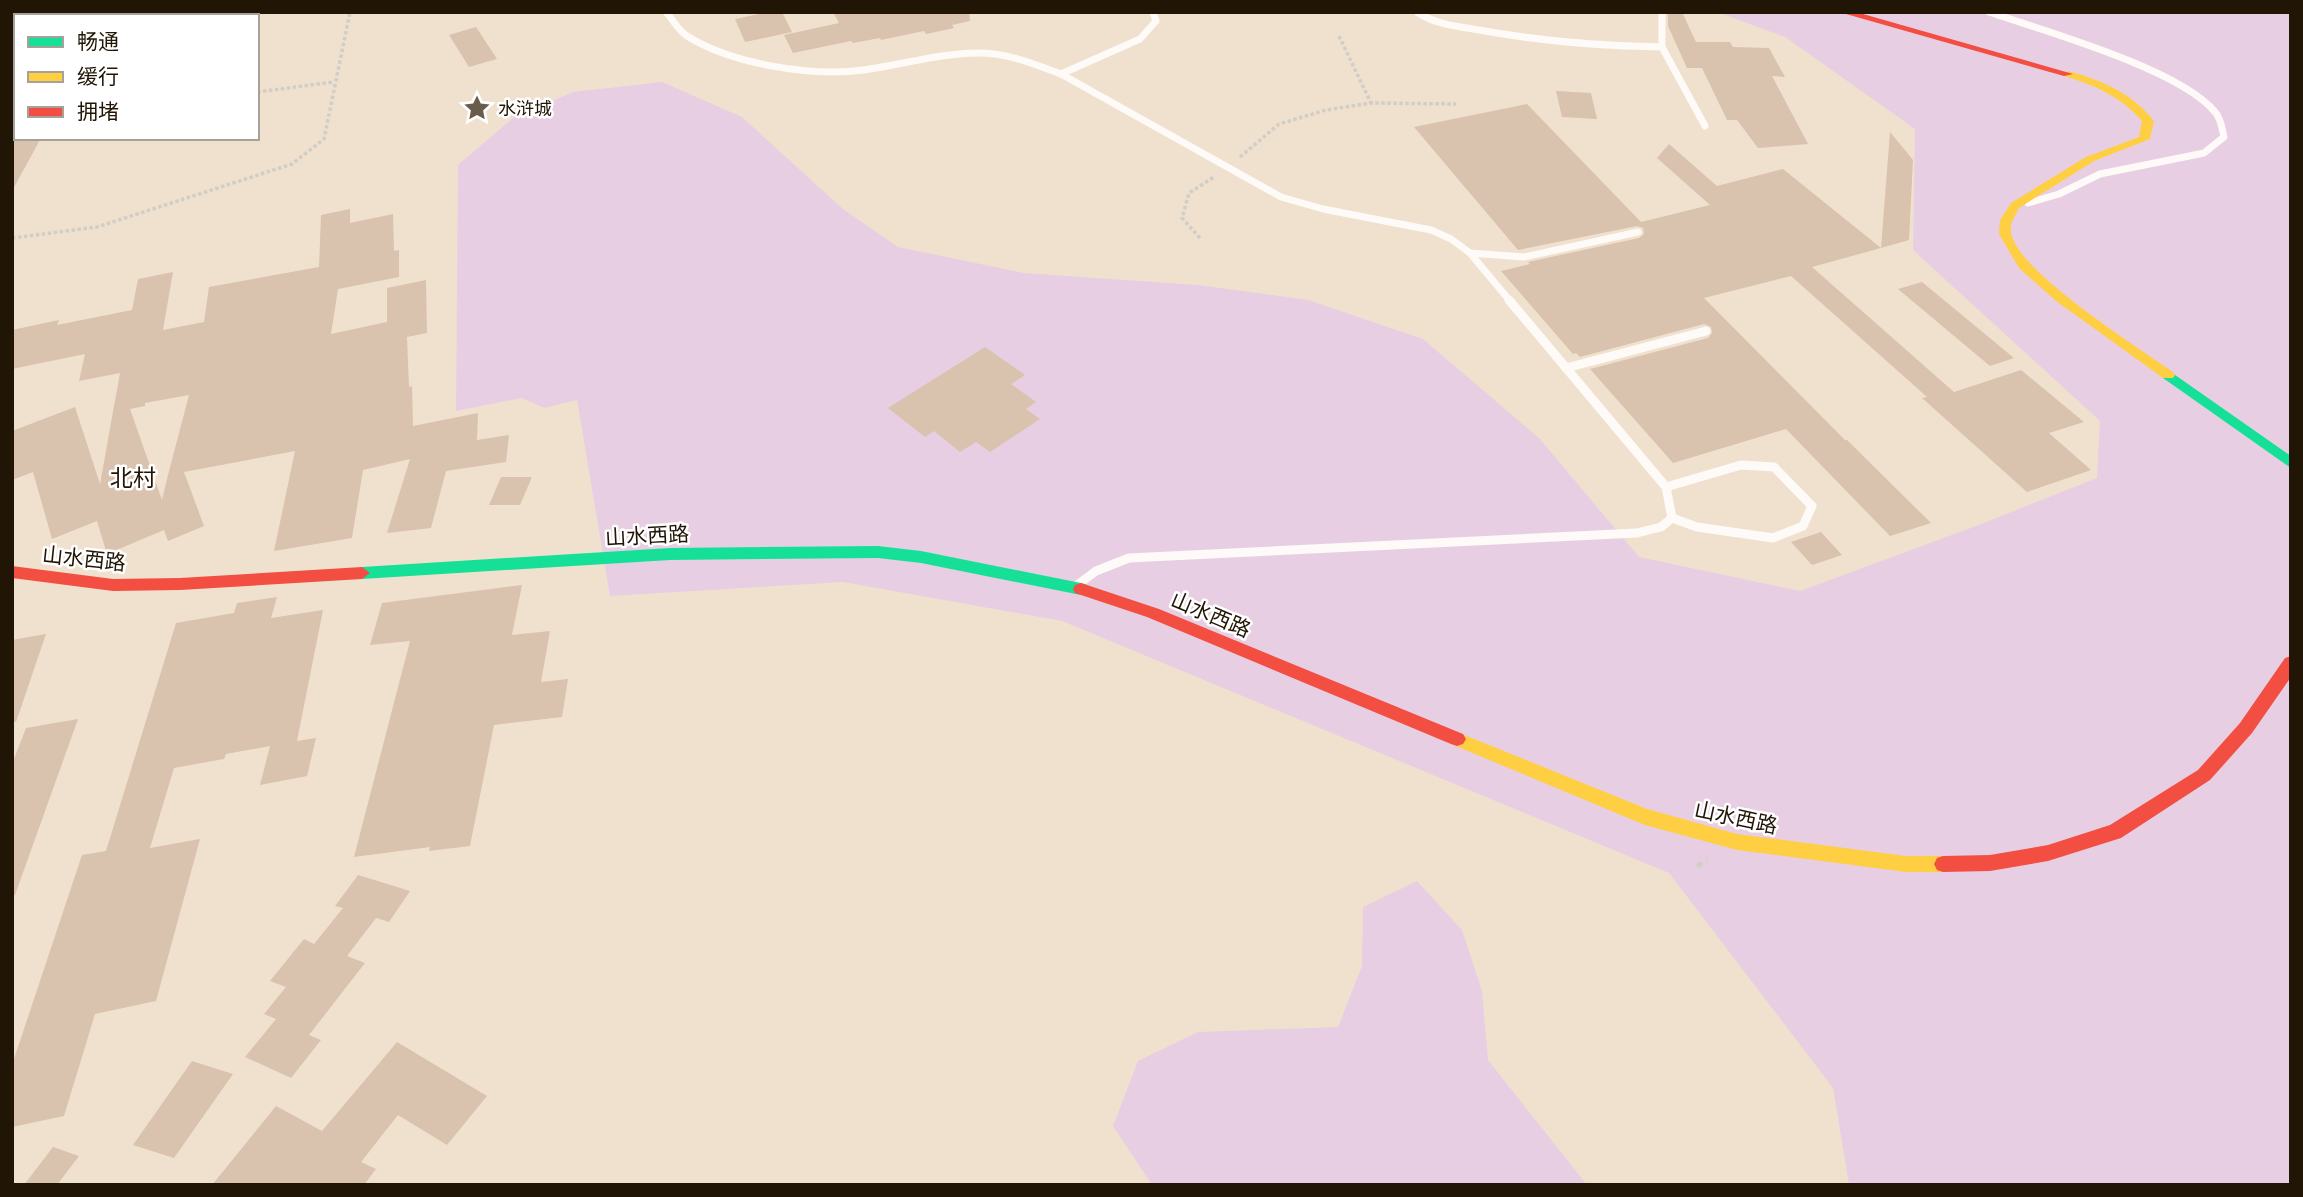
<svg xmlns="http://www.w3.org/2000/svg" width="2303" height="1197" font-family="'IBM Plex Serif','Noto Sans SC',serif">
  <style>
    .green { fill: #e8cee3 }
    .building { fill: #d9c2ae; fill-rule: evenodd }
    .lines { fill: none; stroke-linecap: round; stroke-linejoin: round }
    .path-far1 { stroke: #d1cdc7; stroke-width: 3.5; stroke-dasharray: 3.5 2.5; stroke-linecap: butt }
    .path { stroke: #d1cdc7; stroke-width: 5; stroke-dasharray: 6 4.5; stroke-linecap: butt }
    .lane-far1 { stroke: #fdfaf8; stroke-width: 7 }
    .lane { stroke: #fdfaf8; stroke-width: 9 }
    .fast { fill: #16e098; fill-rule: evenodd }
    .slow { fill: #ffcf43; fill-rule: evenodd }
    .jam { fill: #f24e42; fill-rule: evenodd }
    .labels { text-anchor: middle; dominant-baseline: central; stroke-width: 5; stroke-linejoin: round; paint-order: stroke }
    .far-poi-label { font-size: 18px; fill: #211505; stroke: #fff; text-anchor: start }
    .street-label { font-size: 21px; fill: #211505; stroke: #fff }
    .neighbourhood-label { font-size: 23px; fill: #211505; stroke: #fff }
  </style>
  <rect width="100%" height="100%" fill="#f0e1ce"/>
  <g class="green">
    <path d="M1717,12h574v1173h-442l-16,-97 -164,-215 -607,-252 -219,-39 -233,14 -33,-196 -33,8 -22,-10 -66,13 2,-246 56,-48 59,-25 89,-10 80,35 101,92 55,38 126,26 174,12 110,15 115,39 117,100 99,118 161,34 176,-65 121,-48 3,-57 -187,-171 2,-121 -130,-92z"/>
    <path d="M1417,881l45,49 20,61 6,69 99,125h-435l-39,-59 25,-65 60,-29 140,-5 24,-61 1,-59z"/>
  </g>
  <g class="building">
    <path d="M769,12h13l10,20 -47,10 -10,-23z"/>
    <path d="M833,12h136l1,9 -18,4 2,3 -28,6 -2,-3 -43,9 -1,-2 -27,5 -2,-2 -58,12 -9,-18 55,-12z"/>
    <path d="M1668,12h14l14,30h34l3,5 36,1 16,29 -13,-1 36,68 -50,4 -21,-28h-10l-25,-52h-15l-19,-42z"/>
    <path d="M476,27l21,32 -28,8 -20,-32z"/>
    <path d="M1556,91l35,2 6,26 -35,-2z"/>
    <path d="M1527,104l114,118 69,-17 -53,-47 12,-14 48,42 66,-17 98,79 -69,19 142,125 67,-22 63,52 -35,11 42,37 -64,22 -105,-94 5,-1 -136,-121 -87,22 141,142h2l84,83 -41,13 -104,-107 -113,34 -83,-94 118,-31 4,-5 -1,-6 -7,-3 -124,33 -4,-4 -3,1 -72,-83 29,-7 -2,-2 111,-24 5,-4 -1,-6 -6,-2 -119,24 -104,-123z"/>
    <path d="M1890,132l23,28 -4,80 -28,8z"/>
    <path d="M12,138h29l-29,53z"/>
    <path d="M350,209v14l43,-9 1,37 5,-1v27l-61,12 -7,45 56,-12v-34l39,-8 1,53 -20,4 2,50 3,-1 1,40 65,-13 -1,27 32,-5 -3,27 -60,9 -15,57 -44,5 23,-74 -47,11 -11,68 -78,13 21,-100 -111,21 20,54 -36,15 -4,-11 -57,24 -10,-33 -45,18 -19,-67 -21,8v-49l63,-24 25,77 20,-111 -41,8 6,-27 -73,15v-39l47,-10 -2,5 75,-15 6,-31 35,-7 -10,58 41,-8 5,-35 110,-20 2,-52zM189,395l-21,80 -6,25 -32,-91 15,-3v-3z"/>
    <path d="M1922,282l92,76 -24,8 -92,-77z"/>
    <path d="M985,347l40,28 -14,9 25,18 -10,7 14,10 -50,33 -14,-10 -16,10 -26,-21 -9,6 -37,-29z"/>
    <path d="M501,477h31l-12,28h-31z"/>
    <path d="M1821,532l21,23 -30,10 -21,-23z"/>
    <path d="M522,585l-10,50 38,-4 -9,51 27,-3 -6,38 -68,8 -24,121 -41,5 1,-4 -76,10 56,-216 -40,4 12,-42z"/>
    <path d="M277,597l-6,21 52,-8 -26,131 19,-3 -9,38 -47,9 10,-39 -44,8 -2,5 -50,9 -24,80 50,-9 -44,162 -61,13 -31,102 -52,11v-62l70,-210 24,-4 70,-228 58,-10 3,-10z"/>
    <path d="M46,634l-30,88 -4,-1v-81z"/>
    <path d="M78,719l-63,176h-3v-131l14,-36z"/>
    <path d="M358,875l52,16 -21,31 -13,-4 -29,38 18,7 -56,72 12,5 -30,38 -46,-21 31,-38 -12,-5 22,-27 -16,-6 34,-42 10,5 29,-36 -8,-2z"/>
    <path d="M397,1042l90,54 -40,49 -49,-30 -37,47 15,7 -12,16h-152l64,-79 46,25z"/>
    <path d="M192,1061l41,13 -59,84 -41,-13z"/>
    <path d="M53,1147l26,9 -22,29h-33z"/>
  </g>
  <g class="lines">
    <g class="path-far1">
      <path d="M1339,36l32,67"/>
      <path d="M257,92l77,-10"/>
      <path d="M12,125h4"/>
      <path d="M1240,157l39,-33 47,-14 45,-7 85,1"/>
      <path d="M12,238l85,-11 195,-63 32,-25 26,-127"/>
      <path d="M1200,238l-18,-20 7,-25 25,-16"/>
    </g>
    <path class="path" d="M1697,866l10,-5"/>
    <g class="lane-far1">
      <path d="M666,12c7,8 12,18 21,24 45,28 124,41 176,34 39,-5 76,-17 116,-17 29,0 55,11 82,21l220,123 42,12 108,21 20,9 19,14 40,48"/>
      <path d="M1417,12c19,13 40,14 62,18 60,11 121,16 183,17"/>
      <path d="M1662,12v35l43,79"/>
      <path d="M1989,12c55,19 191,57 226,100 6,6 7,17 9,25l-20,16 -104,21 -41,20 -31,9"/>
      <path d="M1061,74l79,-35 16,-18 -3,-9"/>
      <path d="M1470,253l54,4 114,-25"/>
    </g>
    <g class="lane">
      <path d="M1566,368l140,-37"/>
      <path d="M1666,487l75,-22 33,2 38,39 -9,20 -30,12 -76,-11 -25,-9"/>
      <path d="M1076,586l20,-15 33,-13 508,-25 24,-6 11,-9 -6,-31 -157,-187"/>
    </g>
    <g class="fast">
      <path d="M2168,370l123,86v12l-128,-90 -2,-3 2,-3z"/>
      <path d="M878,546l43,5 160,32 6,2 2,4 -2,4 -6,2 -160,-32 -43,-5 -208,2 -308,19 -8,-6 8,-6 308,-19z"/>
    </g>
    <g class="slow">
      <path d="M2068,71c34,9 64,22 86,50l-4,18 -56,22 -75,47c-4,8 -10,16 -8,25 8,40 127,114 162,139l2,3 -2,3h-10l-107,-77 -37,-33 -20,-34 1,-14 11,-17 75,-46 53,-20 3,-16c-21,-24 -47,-36 -78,-45l-1,-2z"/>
      <path d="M1457,732l190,77 90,25 169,22h37l6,2 3,6 -3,6 -6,2h-37l-169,-22 -92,-25 -194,-81 -3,-5 3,-5z"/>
    </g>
    <g class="jam">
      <path d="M1839,12h17l217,62 -9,2z"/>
      <path d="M12,566l101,13 67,-1 182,-11 8,6 -8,6 -182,11 -67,1 -101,-13z"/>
      <path d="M1081,583l78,26 304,125 3,5 -3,5 -6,2 -6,-2 -304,-127 -72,-24 -2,-4 2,-4z"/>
      <path d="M2291,656v21l-39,56 -42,47 -89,58 -73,23 -58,10 -47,1 -6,-2 -3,-6 3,-6 6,-2 47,-1 58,-10 62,-20 88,-55 42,-47 45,-65z"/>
    </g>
  </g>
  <defs>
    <g id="sight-bare" transform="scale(2.1)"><path d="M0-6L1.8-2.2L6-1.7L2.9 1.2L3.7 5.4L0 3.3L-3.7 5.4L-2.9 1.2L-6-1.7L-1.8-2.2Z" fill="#695c4b" stroke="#fff" stroke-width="2.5" paint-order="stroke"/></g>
  </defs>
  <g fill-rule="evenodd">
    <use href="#sight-bare" x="477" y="108"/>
  </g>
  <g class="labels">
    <g class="far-poi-label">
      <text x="498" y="108">水浒城</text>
    </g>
    <g class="street-label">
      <text transform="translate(647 535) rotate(-3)">山水西路</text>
      <text transform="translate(84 558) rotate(6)">山水西路</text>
      <text transform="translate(1211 614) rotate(23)">山水西路</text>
      <text transform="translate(1736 817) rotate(12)">山水西路</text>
    </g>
    <g class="neighbourhood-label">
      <text x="133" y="477">北村</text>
    </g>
  </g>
  <rect width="2303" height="1197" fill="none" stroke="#211505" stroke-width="28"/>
  <rect x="14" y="14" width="245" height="126" fill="#ffffff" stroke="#a6a19b" stroke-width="2"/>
  <rect x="28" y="37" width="35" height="10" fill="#16e098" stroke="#a6a19b" stroke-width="2"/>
  <text x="77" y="49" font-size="21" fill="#211505">畅通</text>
  <rect x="28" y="72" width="35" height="10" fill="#ffcf43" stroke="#a6a19b" stroke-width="2"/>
  <text x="77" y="84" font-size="21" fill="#211505">缓行</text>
  <rect x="28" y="107" width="35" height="10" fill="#f24e42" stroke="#a6a19b" stroke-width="2"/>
  <text x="77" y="119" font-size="21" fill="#211505">拥堵</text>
</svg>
